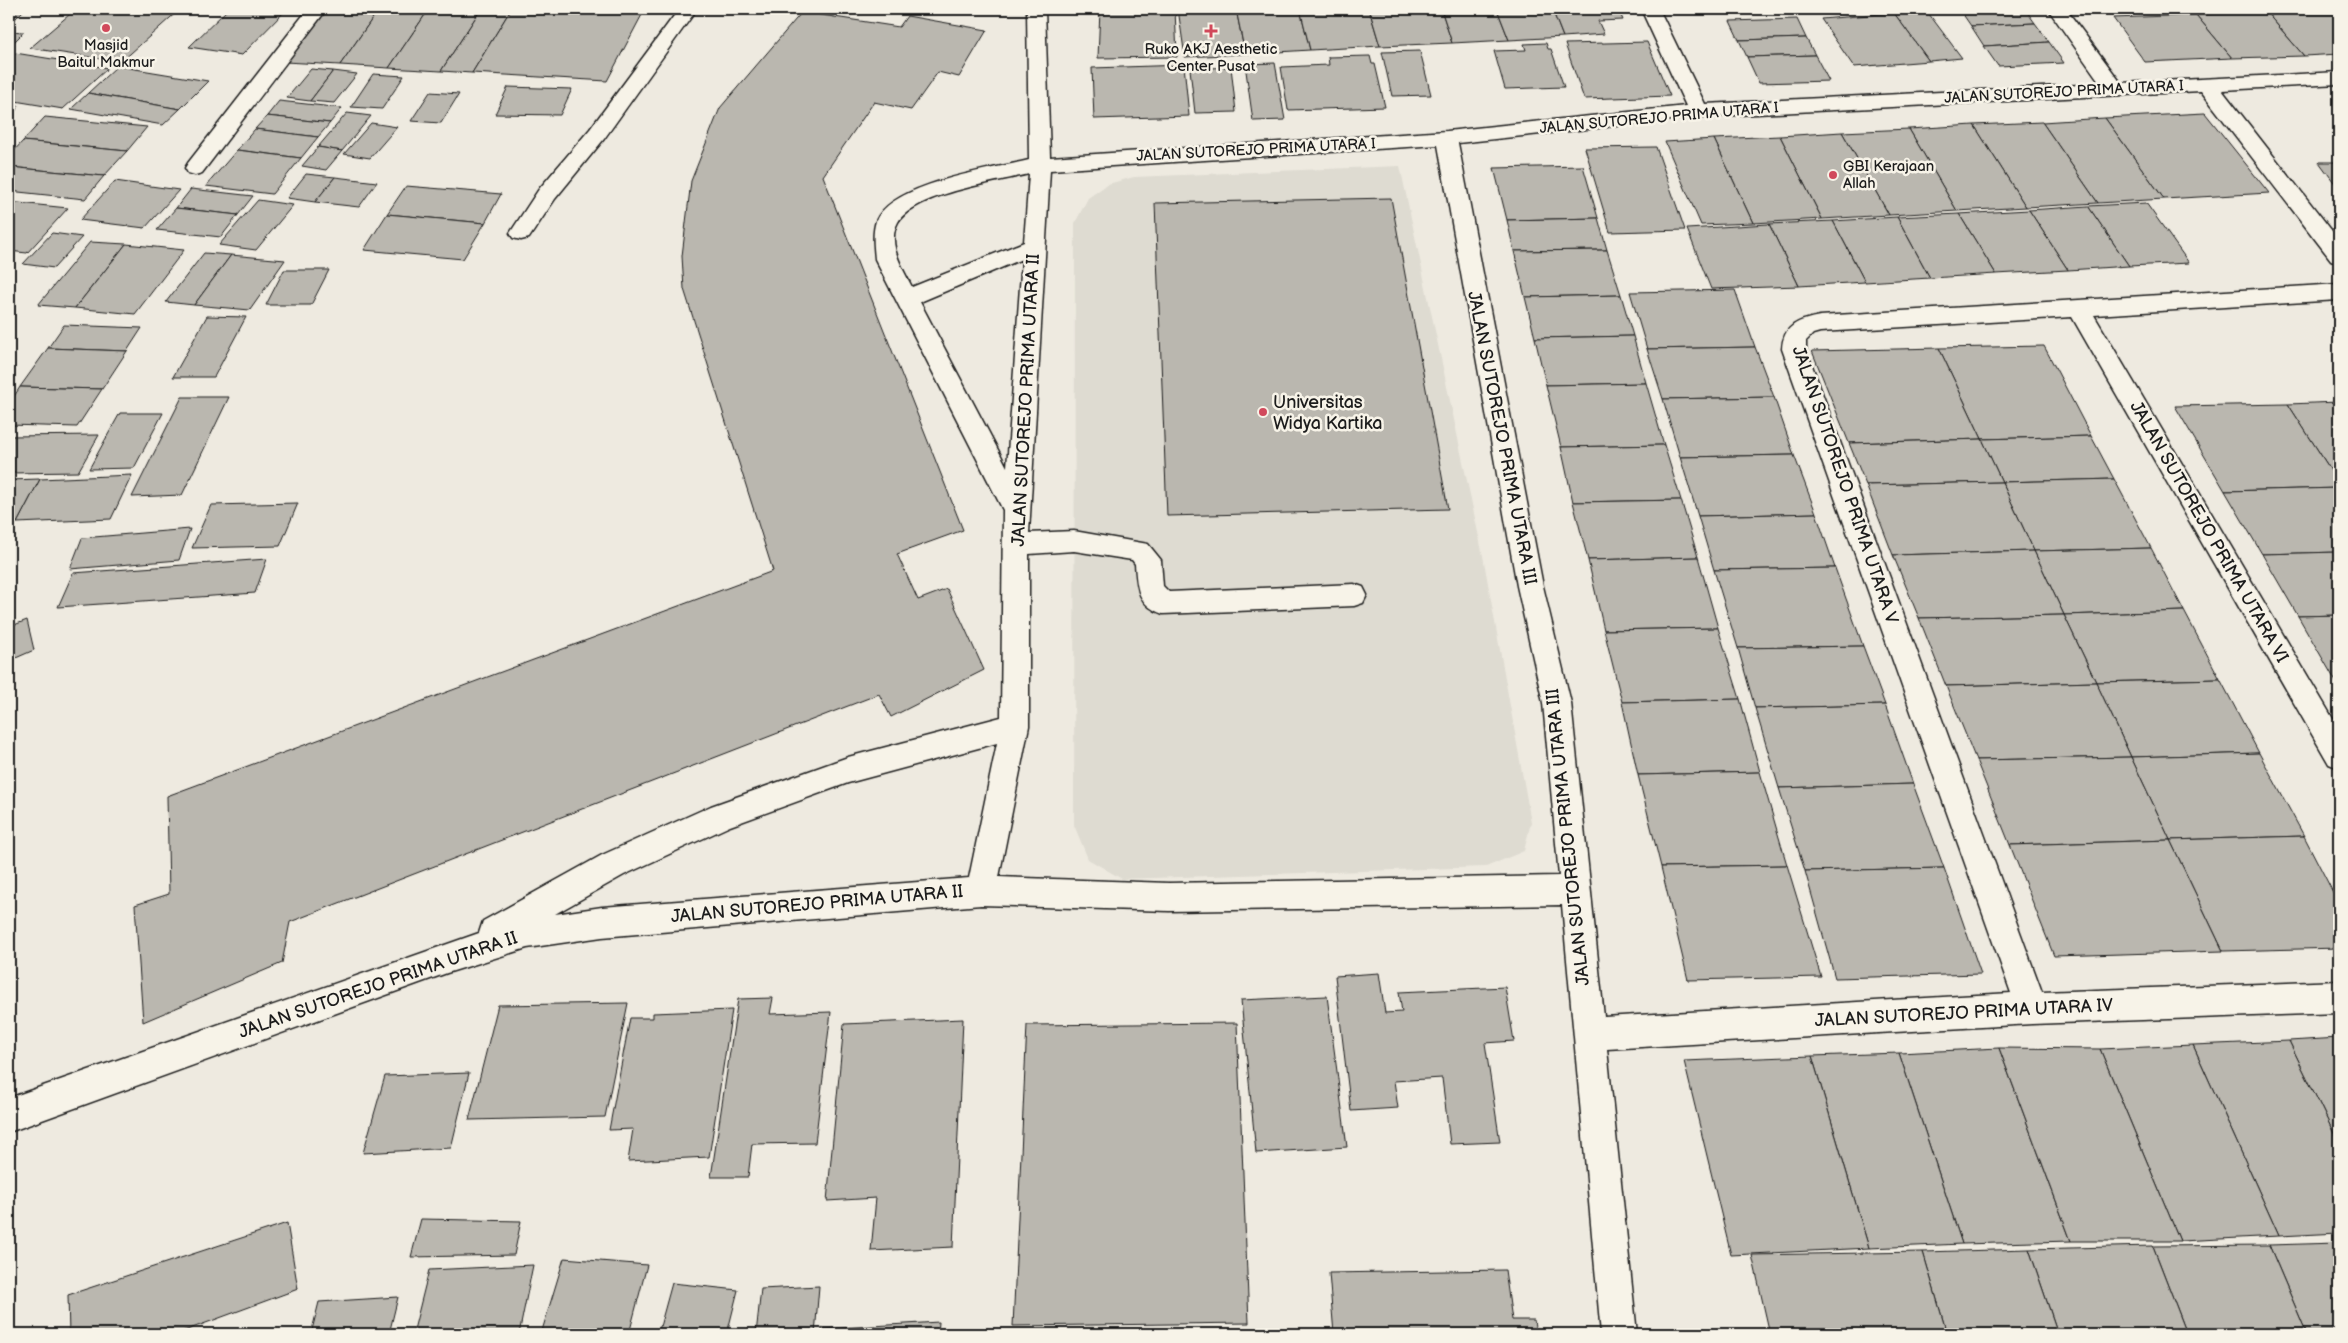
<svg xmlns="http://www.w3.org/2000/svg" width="2348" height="1343" font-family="'Balsamiq Sans',sans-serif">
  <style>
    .built { fill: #dedbd1 }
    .building { fill: #bab7af; stroke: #1c1c1c }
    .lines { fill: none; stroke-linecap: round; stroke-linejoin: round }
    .minor-casing { stroke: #1c1c1c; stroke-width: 3 }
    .minor { fill: #f7f3e8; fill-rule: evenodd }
    .poi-dot { fill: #d1495b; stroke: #f7f3e8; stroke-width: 2 }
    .labels { text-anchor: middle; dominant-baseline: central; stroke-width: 5; stroke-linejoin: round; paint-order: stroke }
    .far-poi-label { font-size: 15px; fill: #1c1c1c; stroke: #f7f3e8 }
    .far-street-label { font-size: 15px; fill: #1c1c1c; stroke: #f7f3e8 }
    .street-label { font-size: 18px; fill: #1c1c1c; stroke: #f7f3e8 }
    .poi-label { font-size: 18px; fill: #1c1c1c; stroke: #f7f3e8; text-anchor: start }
  </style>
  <rect width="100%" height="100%" fill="#eeeae0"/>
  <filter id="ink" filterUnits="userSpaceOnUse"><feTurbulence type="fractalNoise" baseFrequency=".02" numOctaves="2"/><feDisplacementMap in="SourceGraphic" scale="10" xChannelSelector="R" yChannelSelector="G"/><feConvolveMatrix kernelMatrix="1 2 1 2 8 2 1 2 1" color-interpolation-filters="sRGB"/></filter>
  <g filter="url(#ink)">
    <path class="built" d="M1400,166l83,390 48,266 -7,29 -38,16 -364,12 -34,-20 -14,-34 1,-602 13,-25 20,-14 26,-7z"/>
    <g class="building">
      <path d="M9,9h16l-10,10 -6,-1z"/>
      <path d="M76,9h104l-59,53 -91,-14z"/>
      <path d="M228,9h59l-45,46 -53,-8z"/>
      <path d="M324,9h55l-39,56 -55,-3z"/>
      <path d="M379,9h50l-40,59 -49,-3z"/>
      <path d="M429,9h52l-40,62 -52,-3z"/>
      <path d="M481,9h30l-39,64 -31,-2z"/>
      <path d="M511,9h134l-38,72 -135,-8z"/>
      <path d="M1100,9h75l2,48 -79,1z"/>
      <path d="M1178,9h58l9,45 -60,3z"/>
      <path d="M1236,9h64l10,41 -65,4z"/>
      <path d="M1300,9h69l11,37 -70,4z"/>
      <path d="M1369,9h72l11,34 -72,3z"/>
      <path d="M1441,9h56l12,31 -57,3z"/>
      <path d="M1497,9h55l11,28 -54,3z"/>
      <path d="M1552,9h66l5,11 -25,1 6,13 -41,3z"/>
      <path d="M2025,9l10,14 -64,3 -11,-16z"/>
      <path d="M2083,9h52l2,2 -50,3z"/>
      <path d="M2339,9v45l-35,2 -38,-44z"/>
      <path d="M1926,10l36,48 -33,3 -35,-48z"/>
      <path d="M802,12l97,15 8,-11 80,14 -28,47 -21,-5 -27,38 -37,-8 -51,74 140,354 -66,24 21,46 29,-11 37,81 -93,47 -12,-23 -589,228 -8,41 -139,59 -8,-117 34,-11 -2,-98 606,-225 -89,-282 -2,-33 9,-75 29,-73z"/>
      <path d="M2266,12l38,44 -72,2 -36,-43z"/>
      <path d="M1894,13l35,48 -75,6 -33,-48z"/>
      <path d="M2196,15l36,43 -87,4 -32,-44z"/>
      <path d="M1797,19l9,19 -67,2 -9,-19z"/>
      <path d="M2035,23l14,19 -65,4 -13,-20z"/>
      <path d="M9,31l15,1 -15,15z"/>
      <path d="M1806,38l9,17 -68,2 -8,-17z"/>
      <path d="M1647,42l23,54 -86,3 -19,-55z"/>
      <path d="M2049,42l15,21 -66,3 -14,-20z"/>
      <path d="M1546,43l2,6h3l13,38 -59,2 -11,-38 32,-1 -2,-6z"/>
      <path d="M1420,51l11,44 -39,1 -10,-44z"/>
      <path d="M15,53l93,15 -45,41 -54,-9v-42z"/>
      <path d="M1815,55l14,26 -70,2 -12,-26z"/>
      <path d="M1370,56l2,8h3l10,43 -97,3 -7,-43 48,-2 -1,-8z"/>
      <path d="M1275,63l10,57 -32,1 -8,-57z"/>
      <path d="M1184,65l5,51 -95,3 -2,-51z"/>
      <path d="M117,66l91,15 -28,28 -92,-16z"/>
      <path d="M1231,67l5,45 -41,1 -5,-44z"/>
      <path d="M311,69l22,2 -23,30 -23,-3z"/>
      <path d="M333,71l24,3 -23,29 -24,-2z"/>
      <path d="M373,74l31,2 -22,33 -31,-2z"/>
      <path d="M508,87l64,2 -12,26 -65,-1z"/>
      <path d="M430,92l29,2 -18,29 -30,-2z"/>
      <path d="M88,93l92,16 -17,16 -92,-16z"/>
      <path d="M279,101l63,7 -12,15 -63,-7z"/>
      <path d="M18,106l-9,18v-17z"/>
      <path d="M347,113l24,3 -29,35 -24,-4z"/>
      <path d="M2205,113l64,80 -105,6 -59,-81z"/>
      <path d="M267,116l63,7 -12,14 -63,-8z"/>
      <path d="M45,117l102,10 -20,24 -104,-10z"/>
      <path d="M2105,118l59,81 -66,4 -56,-81z"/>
      <path d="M2042,122l56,81 -72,4 -52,-82z"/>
      <path d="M371,123l26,4 -27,31 -26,-4z"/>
      <path d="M1974,125l52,82 -69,4 -48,-82z"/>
      <path d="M255,129l63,8 -17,21 -64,-8z"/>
      <path d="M1909,129l48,82 -68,4 -47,-83z"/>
      <path d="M1842,132l47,83 -67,4 -42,-83z"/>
      <path d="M1780,136l42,83 -69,4 -39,-84z"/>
      <path d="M1714,139l39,84 -52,2 -36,-83z"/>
      <path d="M23,141l104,10 -23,25 -95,-9v-11z"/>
      <path d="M318,147l24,4 -16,19 -24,-4z"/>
      <path d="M1656,147l29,83 -75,2 -25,-84z"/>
      <path d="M237,150l64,8 -29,36 -66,-8z"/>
      <path d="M2319,162h20v27z"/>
      <path d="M1583,166l15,52 -91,2 -13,-52z"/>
      <path d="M9,167l95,9 -19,23 -76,-8z"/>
      <path d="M306,174l29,3 -20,25 -28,-4z"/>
      <path d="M335,177l42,5 -18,25 -44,-5z"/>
      <path d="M115,181l64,9 -34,38 -65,-8z"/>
      <path d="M406,186l95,8 -16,29 -98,-9z"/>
      <path d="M191,189l62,7 -15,19 -62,-7z"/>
      <path d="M1391,198l57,311 -281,7 -12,-313z"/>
      <path d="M258,200l35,5 -37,45 -37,-5z"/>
      <path d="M9,202l59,6 -41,45 -18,-2z"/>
      <path d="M2146,203l43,60 -60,3 -41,-60z"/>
      <path d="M2088,206l41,60 -61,4 -39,-60z"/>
      <path d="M176,208l62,7 -17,22 -64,-7z"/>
      <path d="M2029,210l39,60 -72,4 -37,-60z"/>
      <path d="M387,214l98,9 -22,36 -99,-9z"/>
      <path d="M1959,214l37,60 -66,4 -33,-61z"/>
      <path d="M1897,217l33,61 -65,4 -32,-61z"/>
      <path d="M1598,218l9,32 -93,1 -7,-31z"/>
      <path d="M1833,221l32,61 -66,4 -30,-62z"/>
      <path d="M1769,224l30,62 -88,3 -24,-60z"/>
      <path d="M52,233l30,4 -28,31 -31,-4z"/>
      <path d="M90,242l36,2 -51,64 -37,-3z"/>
      <path d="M126,244l58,6 -49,64 -60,-6z"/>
      <path d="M1607,250l14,45 -96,2 -11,-46z"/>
      <path d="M204,253l27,2 -37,50 -28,-3z"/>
      <path d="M231,255l54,5 -35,50 -56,-5z"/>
      <path d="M284,270h45l-18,35h-45z"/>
      <path d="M1735,290l20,57 -108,2 -17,-57z"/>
      <path d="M1621,295l12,41 -98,2 -10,-41z"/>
      <path d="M207,316l39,1 -32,60h-41z"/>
      <path d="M64,325l78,3 -15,23 -79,-3z"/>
      <path d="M1633,336l13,47 -100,2 -11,-47z"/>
      <path d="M2044,346l47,90 -109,3 -43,-91z"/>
      <path d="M1755,347l19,50 -111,2 -16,-50z"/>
      <path d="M48,348l79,3 -25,38 -82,-2z"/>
      <path d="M1939,348l43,91 -133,4 -37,-92z"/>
      <path d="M1646,383l18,62 -103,2 -15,-62z"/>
      <path d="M20,387l82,2 -25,38 -68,-2v-21z"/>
      <path d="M182,397h47l-47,98 -50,2z"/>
      <path d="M1774,397l20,58 -114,2 -17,-58z"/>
      <path d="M2339,402v81l-51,-79z"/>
      <path d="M2288,404l51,79v5l-114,3 -50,-85z"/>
      <path d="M120,413h43l-29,55 -45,1z"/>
      <path d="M99,435l-21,37 -69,1v-37z"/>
      <path d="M2091,436l23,43 -112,3 -20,-43z"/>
      <path d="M1982,439l20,43 -136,3 -17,-42z"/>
      <path d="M1664,445l17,55 -108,2 -12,-55z"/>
      <path d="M1794,455l22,58 -118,3 -18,-59z"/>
      <path d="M132,475l-21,44 -94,4 23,-44z"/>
      <path d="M40,479l-23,44h-8v-43z"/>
      <path d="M2114,479l37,69 -117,3 -32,-69z"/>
      <path d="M2002,482l32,69 -141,4 -27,-70z"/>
      <path d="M2339,488v64l-77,2 -37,-63z"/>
      <path d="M1681,500l17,57 -110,3 -15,-58z"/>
      <path d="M298,503l-18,43 -88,2 19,-43z"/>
      <path d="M1816,513l19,55 -121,2 -16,-54z"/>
      <path d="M190,529l-11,31 -109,9 12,-31z"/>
      <path d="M2151,548l33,63 -120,4 -30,-64z"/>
      <path d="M2034,551l30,64 -145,3 -26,-63z"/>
      <path d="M2339,552v63l-41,1 -36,-62z"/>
      <path d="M1698,557l20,71 -114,2 -16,-70z"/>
      <path d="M267,559l-12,34 -197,14 15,-34z"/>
      <path d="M1835,568l28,78 -125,2 -24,-78z"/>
      <path d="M2184,611l36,68 -124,3 -32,-67z"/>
      <path d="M2064,615l32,67 -150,4 -27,-68z"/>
      <path d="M2339,615v72l-41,-71z"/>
      <path d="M27,620l7,30 -25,11v-34z"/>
      <path d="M1718,628l22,71 -118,3 -18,-72z"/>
      <path d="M1863,646l22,59 -130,3 -17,-60z"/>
      <path d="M2220,679l39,74 -128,4 -35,-75z"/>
      <path d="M2096,682l35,75 -155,3 -30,-74z"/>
      <path d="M1740,699l20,73 -122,3 -16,-73z"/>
      <path d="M1885,705l28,79 -134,4 -24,-80z"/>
      <path d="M2259,753l45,83 -134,4 -39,-83z"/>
      <path d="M2131,757l39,83 -160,5 -34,-85z"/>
      <path d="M1760,772l27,93 -126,2 -23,-92z"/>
      <path d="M1913,784l31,84 -139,3 -26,-83z"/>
      <path d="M2304,836l35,68v44l-116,3 -53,-111z"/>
      <path d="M2170,840l53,111 -169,5 -44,-111z"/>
      <path d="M1787,865l34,112 -133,3 -27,-113z"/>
      <path d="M1944,868l37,106 -146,4 -30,-107z"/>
      <path d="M1379,973l6,40 17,-1 -3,-20 106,-5 9,54 -29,2 15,99 -50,2 -8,-66 -48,3 4,27 -47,3 -16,-135z"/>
      <path d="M1327,996l20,151 -91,6 -15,-153z"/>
      <path d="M773,998l-3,16 61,-2 -16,131 -63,1 -4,33h-37l27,-178z"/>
      <path d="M628,1003l-23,114 -136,3 29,-115z"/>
      <path d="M732,1010l-23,147 -81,4 5,-32 -24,1 21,-112h23v-5z"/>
      <path d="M963,1019l-10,228 -82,4 5,-53 -49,3 17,-177z"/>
      <path d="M1237,1023l12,300 -236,3 14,-301z"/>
      <path d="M2339,1038v106l-50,-103z"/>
      <path d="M2289,1041l50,103v89l-60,3 -86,-191z"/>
      <path d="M2193,1045l86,191 -99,5 -80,-192z"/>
      <path d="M1999,1048l72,193 -109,3 -63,-191z"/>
      <path d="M1999,1048l101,1 80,192h-109z"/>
      <path d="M1899,1053l63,191 -93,4 -57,-192z"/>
      <path d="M1812,1056l57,192 -138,7 -47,-194z"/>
      <path d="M469,1073l-18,75 -88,5 22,-77z"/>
      <path d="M421,1219l100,2 -7,34 -103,2z"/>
      <path d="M287,1223l11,66 -122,45h-107l-1,-39z"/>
      <path d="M2339,1243v91h-32l-38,-89z"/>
      <path d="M2269,1245l38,89h-120l-34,-88z"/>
      <path d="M2153,1246l34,88h-129l-29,-85z"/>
      <path d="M2029,1249l29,85h-111l-24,-82z"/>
      <path d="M1923,1252l24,82h-177l-18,-79z"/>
      <path d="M564,1258l83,7 -18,69h-88z"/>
      <path d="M533,1265l-14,69h-106l16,-64z"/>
      <path d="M1505,1270l7,50h22l2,14h-202l-5,-61z"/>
      <path d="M672,1283l66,7 -11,44h-69z"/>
      <path d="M819,1286l-4,48h-59l5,-45z"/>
      <path d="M398,1297l-9,37h-78l8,-32z"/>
      <path d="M939,1322l-1,12h-117l1,-5z"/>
    </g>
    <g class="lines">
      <g class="minor-casing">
        <g id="minor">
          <path d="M308,9h19l-125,164 -7,2 -7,-2 -3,-5 3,-5z"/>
          <path d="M679,9h18l-93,130 -49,60 -26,39 -8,2 -8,-2 -3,-5 29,-44 51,-60z"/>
          <path d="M1027,9h18l5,148 397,-26 239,-25 -45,-97h18l46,95 396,-20 -53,-75h18l55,74 218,-11v12l-117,6 117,150v23l-8,-3 -130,-169 -503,26 -240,26 85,443 28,117 33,314 407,-24 -229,-644c1,-24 17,-29 38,-33l519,-32v16l-245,15 245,414v39l-10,-4 -257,-447 -252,15 -7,2 -7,7v8l236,643 297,-11v32l-307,11 -425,25 30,285h-36l-39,-429 -393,6 -188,-6 -379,32 -75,11 -80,25 -438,159v-34l470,-165 4,-12 119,-66 109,-49 137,-49 153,-40 2,-207 -128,-251c-1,-12 -3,-26 1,-38 15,-38 117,-52 153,-61zM1438,145l79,441 26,117 16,173 -390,7 -170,-6 30,-151v-172l45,-3 58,9 3,4c2,24 2,41 28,50l191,-8 9,-3 4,-8 -4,-8 -9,-3 -185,8 -6,-6 -2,-26 -13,-16 -74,-13 -45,2 21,-363zM1029,174l-5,68 -112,45c-9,-18 -26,-44 -14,-65 18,-29 98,-40 131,-48zM1022,259l-15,208 -87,-165zM997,743l-28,135 -367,29 -47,7 69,-39 106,-49 118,-43z"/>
        </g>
      </g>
      <use href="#minor" class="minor"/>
    </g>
  </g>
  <g class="poi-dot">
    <circle cx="106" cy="28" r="5"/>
    <path d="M1208.5 23.5h5v5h5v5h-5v5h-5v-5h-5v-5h5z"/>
    <circle cx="1833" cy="175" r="5"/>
    <circle cx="1263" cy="412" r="5"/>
  </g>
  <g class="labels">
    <g class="far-poi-label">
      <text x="106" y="45">Masjid<tspan x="106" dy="17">Baitul Makmur</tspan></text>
      <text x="1211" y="49">Ruko AKJ Aesthetic<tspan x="1211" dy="17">Center Pusat</tspan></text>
      <text x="1843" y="166" text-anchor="start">GBI Kerajaan<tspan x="1843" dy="17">Allah</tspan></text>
    </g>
    <g class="far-street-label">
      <text transform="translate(2064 92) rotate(-3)">JALAN SUTOREJO PRIMA UTARA I</text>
      <text transform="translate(1659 118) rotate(-5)">JALAN SUTOREJO PRIMA UTARA I</text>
      <text transform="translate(1256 150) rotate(-3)">JALAN SUTOREJO PRIMA UTARA I</text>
    </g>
    <g class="street-label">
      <text transform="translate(1026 400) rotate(-87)">JALAN SUTOREJO PRIMA UTARA II</text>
      <text transform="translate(1502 438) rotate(79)">JALAN SUTOREJO PRIMA UTARA III</text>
      <text transform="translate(1845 485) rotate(71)">JALAN SUTOREJO PRIMA UTARA V</text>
      <text transform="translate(2209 532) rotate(60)">JALAN SUTOREJO PRIMA UTARA VI</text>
      <text transform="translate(1568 837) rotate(-96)">JALAN SUTOREJO PRIMA UTARA III</text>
      <text transform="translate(817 904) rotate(-5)">JALAN SUTOREJO PRIMA UTARA II</text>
      <text transform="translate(378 985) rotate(-19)">JALAN SUTOREJO PRIMA UTARA II</text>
      <text transform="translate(1964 1013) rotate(-3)">JALAN SUTOREJO PRIMA UTARA IV</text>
    </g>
    <g class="poi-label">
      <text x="1273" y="402">Universitas<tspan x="1273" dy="21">Widya Kartika</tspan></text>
    </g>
  </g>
  <rect width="2348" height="1343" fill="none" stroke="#f7f3e8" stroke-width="30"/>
  <rect x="15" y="15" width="2318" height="1313" fill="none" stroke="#1c1c1c" stroke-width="2" filter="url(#ink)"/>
</svg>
